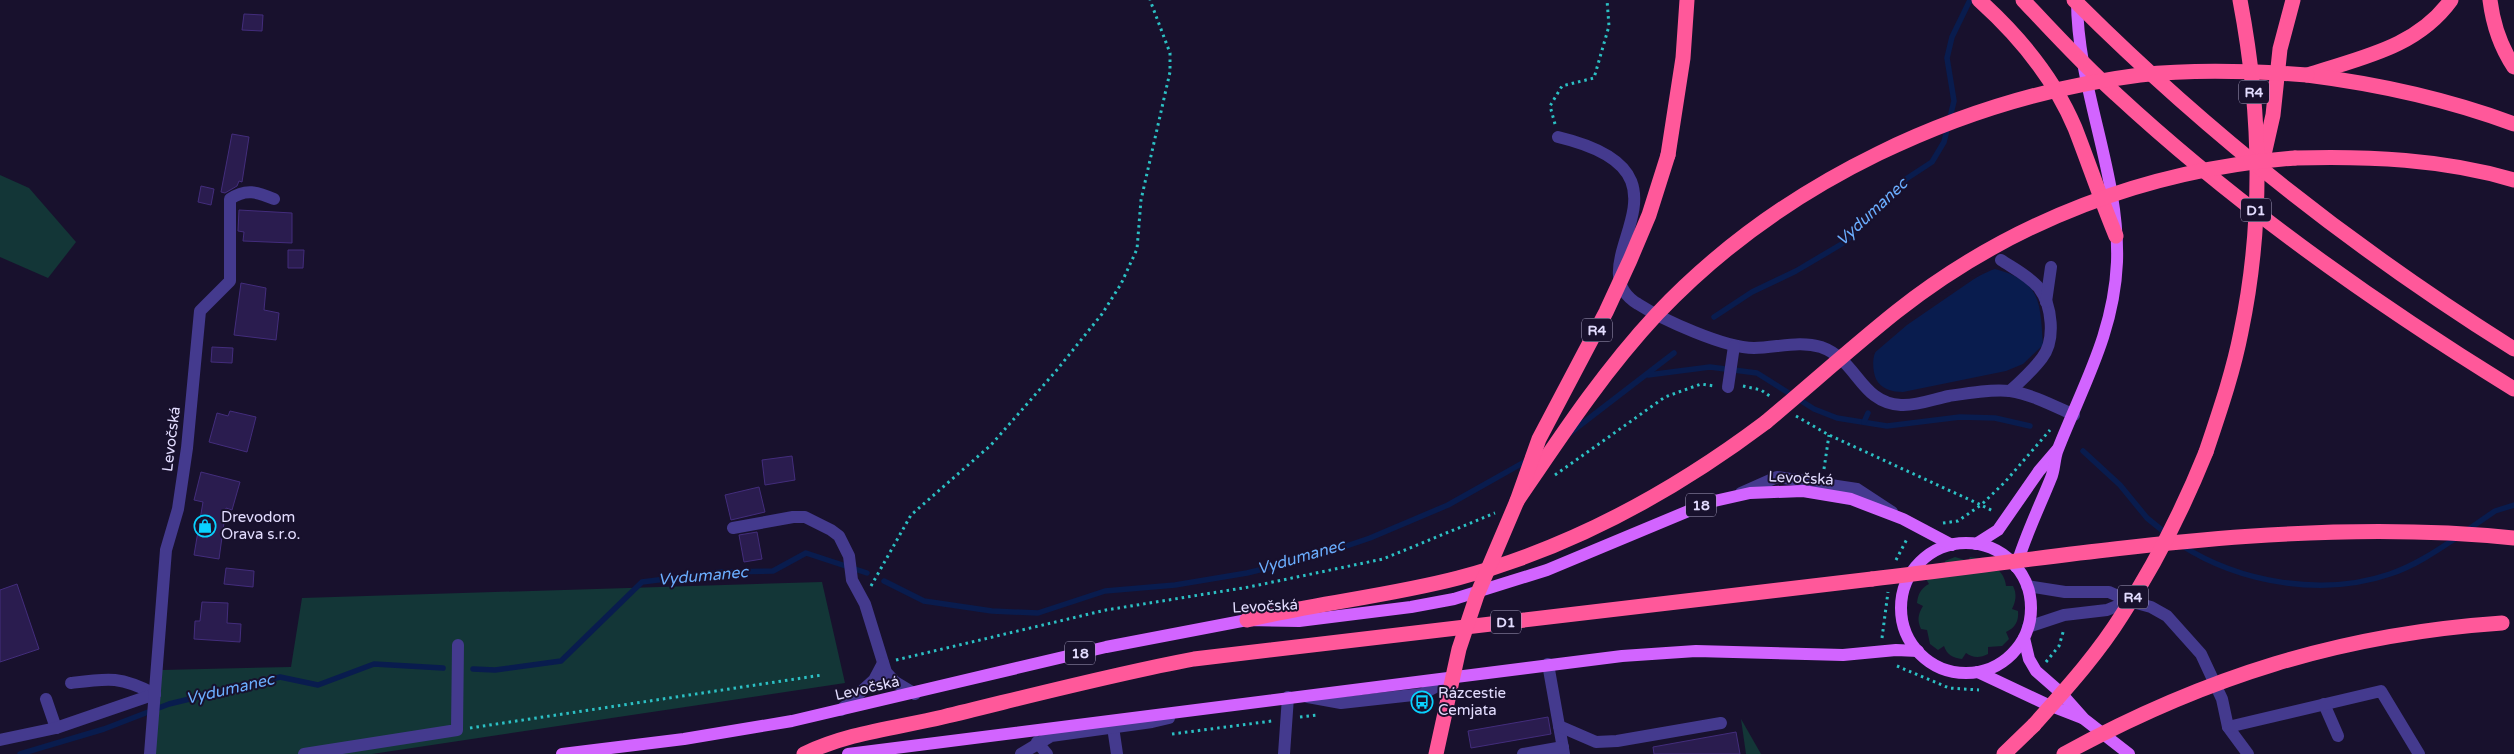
<svg xmlns="http://www.w3.org/2000/svg" width="2514" height="754" font-family="'Varela Round',sans-serif">
  <style>
    .green { fill: #133637 }
    .water { fill: #091c4e }
    .pier { fill: #18112d }
    .lines { fill: none; stroke-linecap: round; stroke-linejoin: round }
    .stream { stroke: #091c4e; stroke-width: 5.5 }
    .building { fill: #2a1c4f; stroke: #432d7c }
    .path { stroke: #2cc0c4; stroke-width: 3; stroke-dasharray: 2.5 4; stroke-linecap: butt }
    .minor { stroke: #443a8e; stroke-width: 12 }
    .major { stroke: #d264ff; stroke-width: 12 }
    .highway { stroke: #ff589a; stroke-width: 15 }
    .highway-bridge { stroke: #ff589a; stroke-width: 15 }
    .labels { text-anchor: middle; dominant-baseline: central; stroke-width: 4; stroke-linejoin: round; paint-order: stroke }
    .shield { fill: #18112d; stroke: #a6a0c0; stroke-width: 1 }
    .shield-label { font-size: 14px; font-weight: bold; fill: #e3ddff }
    .street-label { font-size: 15px; fill: #e3ddff; stroke: #18112d }
    .poi-label { font-size: 15px; fill: #e3ddff; stroke: #18112d; text-anchor: start }
    .water-label { font-size: 16px; font-style: italic; fill: #6baeff; stroke: #18112d }
  </style>
  <rect width="100%" height="100%" fill="#18112d"/>
  <g class="green">
    <path d="M0,175l29,13 47,54 -28,36 -48,-21z"/>
    <path d="M1955,557l13,4 2,-4c16,2 35,12 36,29h7c4,8 3,15 -1,23l6,2c1,10 -3,17 -12,21l3,7 -7,7 -14,1v7c-8,4 -15,4 -22,-1l-4,6c-9,-1 -15,-4 -18,-13l-6,4 -8,-6 -3,-14 -6,-1c-4,-9 -3,-15 2,-23l-6,-3c1,-9 4,-15 12,-19l-4,-7 21,-9 -1,-7z"/>
    <path d="M822,582l23,101 -473,71h-221l11,-84 129,-3 11,-69z"/>
    <path d="M1741,719l20,35h-15z"/>
  </g>
  <path class="water" d="M1995,269c47,12 45,34 48,76l-20,19 -17,7 -103,21c-11,0 -22,-3 -27,-13 -3,-7 -4,-19 -1,-26 11,-21 97,-77 120,-84z"/>
  <path class="pier" d="M1990,268l-83,57 -35,30 7,-12 42,-34 57,-37z"/>
  <g class="lines">
    <g class="stream">
      <path d="M1714,317l38,-25 44,-21 49,-29 61,-63 26,-17 12,-20 10,-41 -7,-43 5,-21 18,-37"/>
      <path d="M1648,375l62,-8 47,6 57,36 23,9 50,8 73,-9 35,1 35,8"/>
      <path d="M1864,422l4,-9"/>
      <path d="M1570,433l104,-80"/>
      <path d="M2083,451l37,34 27,33 21,17"/>
      <path d="M2466,531l29,-20 19,-6"/>
      <path d="M2181,545c59,38 142,52 209,29 24,-8 45,-22 66,-36"/>
      <path d="M884,581l40,20 68,10 46,2 67,-22 70,-6 72,-12 70,-17 53,-18 78,-33 80,-45"/>
      <path d="M473,669l22,1 66,-9 81,-79 79,-10 52,-1 33,-18 61,20"/>
      <path d="M20,754l84,-25 65,-25 111,-27 38,8 56,-21 69,4"/>
    </g>
  </g>
  <g class="building">
    <path d="M244,14l19,1 -1,16 -20,-1z"/>
    <path d="M232,134l17,3 -7,45 -3,-1 -2,5 -12,7 -4,-1z"/>
    <path d="M201,186l13,3 -3,16 -13,-3z"/>
    <path d="M239,210l53,3v30l-49,-2 1,-9 -6,-1z"/>
    <path d="M288,250h16l-1,18h-15z"/>
    <path d="M241,283l25,5 -2,22 15,3 -3,27 -42,-5z"/>
    <path d="M212,347l21,1 -1,15 -21,-1z"/>
    <path d="M230,411l26,6 -9,35 -38,-10 8,-29 11,3z"/>
    <path d="M792,456l3,24 -30,5 -3,-25z"/>
    <path d="M201,472l39,10 -8,28 -6,-2 -7,51 -25,-4 9,-53 -9,-2z"/>
    <path d="M759,487l6,25 -34,8 -6,-25z"/>
    <path d="M757,532l5,27 -18,3 -5,-27z"/>
    <path d="M226,568l28,3 -1,16 -29,-3z"/>
    <path d="M17,584l22,65 -39,13v-72z"/>
    <path d="M202,602l26,1 -1,20 14,1 -1,18 -46,-3 1,-18h5z"/>
    <path d="M1548,717l3,17 -80,14 -3,-17z"/>
    <path d="M1736,732l4,22h-86l-1,-7z"/>
  </g>
  <g class="lines">
    <g class="path">
      <path d="M1555,124l-5,-18 12,-20 32,-8 15,-52 -2,-26"/>
      <path d="M1743,386l18,4 10,7"/>
      <path d="M1796,416l33,19 152,70 24,-23 45,-52"/>
      <path d="M1824,469l5,-34"/>
      <path d="M1555,475l110,-78 36,-13 13,2"/>
      <path d="M1943,523l15,-2 23,-16 12,6"/>
      <path d="M1896,560l12,-23"/>
      <path d="M871,586l40,-71 80,-70 65,-74 46,-57 19,-30 16,-35 4,-49 29,-128v-19l-20,-53"/>
      <path d="M1882,638l6,-46"/>
      <path d="M896,660l210,-50 143,-23 134,-28 112,-46"/>
      <path d="M2046,662l13,-16 5,-17"/>
      <path d="M1897,666l52,22 30,2"/>
      <path d="M1300,717l17,-2"/>
      <path d="M470,728l352,-53"/>
      <path d="M1172,734l100,-13"/>
    </g>
    <g class="minor">
      <path d="M1558,137c156,37 13,127 80,167 25,16 87,44 116,44 22,0 45,-8 67,-1 37,13 39,56 80,58 16,1 33,-6 48,-9 19,-3 42,-7 61,-5 21,3 44,15 64,24"/>
      <path d="M2001,260c12,8 28,16 38,28 13,17 17,52 3,70 -9,12 -21,23 -32,33"/>
      <path d="M2046,302l5,-35"/>
      <path d="M1728,387l6,-41"/>
      <path d="M1741,493l36,-16 80,12 35,23"/>
      <path d="M733,528l60,-11h12l26,13 8,6 10,20 3,24 13,24 21,68 9,10 20,12"/>
      <path d="M2027,586l38,6h44l20,9 22,6 16,9 34,38 21,45 6,28 20,27"/>
      <path d="M2028,627l36,-12 43,-5 22,-9"/>
      <path d="M1548,664l16,90"/>
      <path d="M71,683c38,-5 49,-7 84,11"/>
      <path d="M1308,697l33,6 81,-9 31,-16"/>
      <path d="M46,699l10,29"/>
      <path d="M2324,704l14,32"/>
      <path d="M841,710l33,-30 9,-17"/>
      <path d="M1559,726l37,16 21,-1 104,-18"/>
      <path d="M1113,727l4,27"/>
      <path d="M2228,727l153,-36 38,63"/>
      <path d="M0,740l56,-12 99,-34"/>
      <path d="M1037,742l10,12"/>
      <path d="M150,754l16,-204 12,-41 9,-61 13,-137 30,-30v-82c16,-11 27,-7 44,0"/>
      <path d="M304,754l153,-24 1,-85"/>
      <path d="M1021,754l30,-18 101,-14 17,-4"/>
      <path d="M1284,754l4,-57"/>
      <path d="M1523,754l40,-7"/>
    </g>
    <g class="major">
      <circle cx="1966" cy="608" r="65"/>
      <path d="M1976,544l22,-14 41,-59 18,-21"/>
      <path d="M2016,567c9,-31 23,-59 35,-89 4,-9 3,-20 7,-29 25,-64 56,-116 59,-187 3,-89 -40,-173 -40,-262"/>
      <path d="M2024,638l5,21 7,12 24,21 24,27 45,35"/>
      <path d="M1978,672l68,32 36,14"/>
      <path d="M562,754l122,-15 108,-18 314,-74 141,-27 52,1 112,-14 43,-8 93,-29 163,-68 40,-9 53,-2 48,8 52,20 49,26"/>
      <path d="M848,754l774,-98 74,-5 147,4 53,-5 22,1"/>
    </g>
    <g class="highway">
      <path d="M1979,0c40,36 75,78 96,128 14,36 26,72 41,108"/>
      <path d="M2490,0c3,24 10,46 24,67"/>
      <path d="M2311,74c52,-17 106,-27 140,-74"/>
      <path d="M2307,75c71,9 140,24 207,49"/>
      <path d="M1668,155l15,-97 4,-58"/>
      <path d="M2295,158c73,-2 148,1 219,22"/>
      <path d="M2263,159l10,-44 7,-66 13,-49"/>
      <path d="M2206,452c13,-39 27,-79 35,-120 23,-110 20,-222 -1,-332"/>
      <path d="M1247,620c70,-17 142,-24 211,-42 113,-30 215,-86 308,-156"/>
      <path d="M804,754c43,-21 92,-26 139,-37 83,-20 166,-42 251,-58l678,-80"/>
      <path d="M2004,754l30,-29"/>
    </g>
    <g class="highway-bridge">
      <path d="M2023,0c30,32 60,65 93,94 121,112 258,209 398,295"/>
      <path d="M2074,0c132,132 282,250 440,349"/>
      <path d="M1766,422c43,-36 85,-74 130,-110 115,-91 253,-143 399,-154"/>
      <path d="M1517,501c44,-65 86,-129 140,-187 125,-132 304,-216 483,-239 55,-6 112,-4 167,0"/>
      <path d="M1872,579c213,-25 428,-63 642,-41"/>
      <path d="M2034,725c31,-35 63,-70 88,-110 34,-52 61,-106 84,-163"/>
      <path d="M1436,754l23,-105 18,-54 40,-94 22,-62 67,-127 24,-52 19,-45 19,-60"/>
      <path d="M2064,754c141,-77 277,-120 438,-131"/>
    </g>
  </g>
  <defs>
    <g id="shop-ring" transform="scale(1.125)"><circle r="9.5" fill="#18112d" stroke="#09d2ff" stroke-width="1.5"/><path d="M-5-2.5h2.3a2.7 3.5 0 0 1 5.4 0H5L5.5 6h-11ZM-1.5-2.5h3a1.5 2.3 0 0 0-3 0Z" fill="#09d2ff"/></g>
    <g id="bus-ring" transform="scale(1.125)"><circle r="9.5" fill="#18112d" stroke="#09d2ff" stroke-width="1.5"/><path d="M-5-6H5V4H4V6H2V4H-2V6H-4V4H-5ZM-3.5-4V0h7V-4ZM-3.5 1.2v1.5H-2V1.2ZM2 1.2v1.5H3.5V1.2Z" fill="#09d2ff"/></g>
  </defs>
  <g fill-rule="evenodd">
    <use href="#shop-ring" x="205" y="526"/>
    <use href="#bus-ring" x="1422" y="702"/>
  </g>
  <g class="labels">
    <g class="shield">
      <rect x="2239" y="80.5" width="30" height="23" rx="4"/>
      <rect x="2241" y="198.5" width="30" height="23" rx="4"/>
      <rect x="1582" y="318.5" width="30" height="23" rx="4"/>
      <rect x="1686" y="493.5" width="30" height="23" rx="4"/>
      <rect x="2118" y="585.5" width="30" height="23" rx="4"/>
      <rect x="1491" y="610.5" width="30" height="23" rx="4"/>
      <rect x="1065" y="641.5" width="30" height="23" rx="4"/>
    </g>
    <g class="shield-label">
      <text x="2254" y="92">R4</text>
      <text x="2256" y="210">D1</text>
      <text x="1597" y="330">R4</text>
      <text x="1701" y="505">18</text>
      <text x="2133" y="597">R4</text>
      <text x="1506" y="622">D1</text>
      <text x="1080" y="653">18</text>
    </g>
    <g class="street-label">
      <text transform="translate(171 439) rotate(-83)">Levočská</text>
      <text transform="translate(1801 478) rotate(3)">Levočská</text>
      <text transform="translate(1265 606) rotate(-3)">Levočská</text>
      <text transform="translate(867 688) rotate(-13)">Levočská</text>
    </g>
    <g class="poi-label">
      <text x="221" y="517">Drevodom<tspan x="221" dy="17">Orava s.r.o.</tspan></text>
      <text x="1438" y="693">Rázcestie<tspan x="1438" dy="17">Cemjata</tspan></text>
    </g>
    <g class="water-label">
      <text transform="translate(1872 212) rotate(-43)">Vydumanec</text>
      <text transform="translate(1301 557) rotate(-16)">Vydumanec</text>
      <text transform="translate(703 576) rotate(-5)">Vydumanec</text>
      <text transform="translate(230 689) rotate(-13)">Vydumanec</text>
    </g>
  </g>
</svg>
